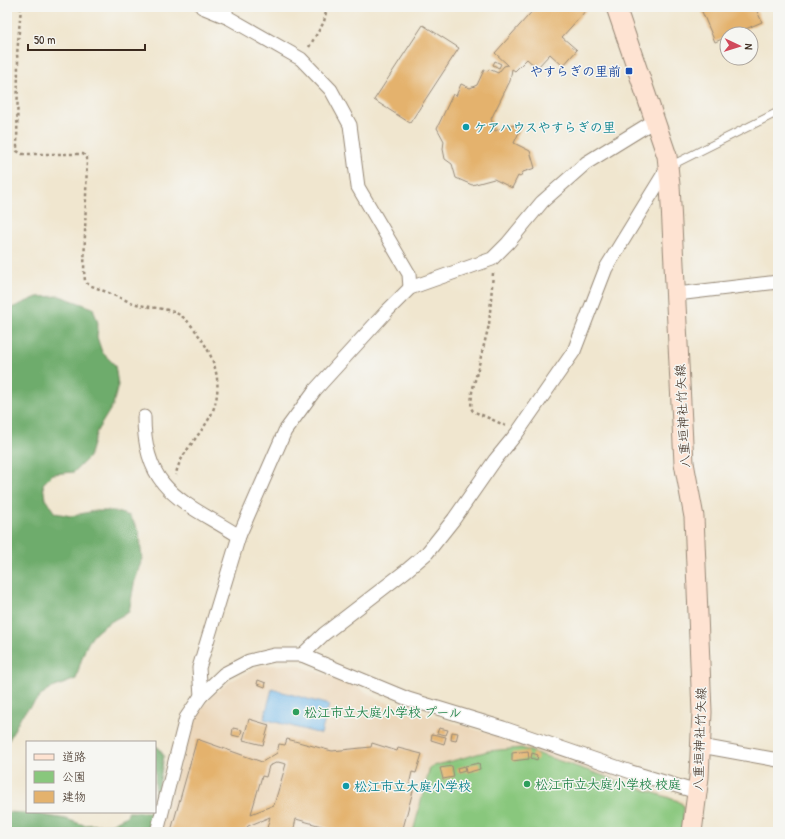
<svg xmlns="http://www.w3.org/2000/svg" width="785" height="839" font-family="'Patrick Hand','Klee One',sans-serif">
  <style>
    .built { fill: #ecd7ba }
    .green { fill: #89c77d; stroke: #62784e }
    .forest { fill: #6eac6c; stroke: #546b45 }
    .water { fill: #73b9ea; stroke: #577284 }
    .building { fill: #e4b26d; fill-rule: evenodd }
    .lines { fill: none; stroke-linecap: round; stroke-linejoin: round }
    .service-casing { stroke: #968876; stroke-width: 9 }
    .minor-casing { stroke: #968876; stroke-width: 15 }
    .secondary-casing { stroke: #968876; stroke-width: 21 }
    .path { stroke: #968876; stroke-width: 2.5; stroke-dasharray: 3 3; stroke-linecap: butt }
    .service { stroke: #fff; stroke-width: 7 }
    .minor { stroke: #fff; stroke-width: 13 }
    .secondary { stroke: #fee3d2; stroke-width: 19 }
    .transit-dot { fill: #1a4fb4; stroke: #f6f6f2; stroke-width: 1.5 }
    .culture-dot { fill: #0f9aa8; stroke: #f6f6f2; stroke-width: 1.5 }
    .leisure-dot { fill: #2e9e5b; stroke: #f6f6f2; stroke-width: 1.5 }
    .labels { text-anchor: middle; dominant-baseline: central; stroke-width: 3; stroke-linejoin: round; paint-order: stroke }
    .transit-label { font-size: 13px; font-weight: bold; fill: #164399; stroke: #f6f6f2; text-anchor: end }
    .culture-label { font-size: 13px; font-weight: bold; fill: #0d838f; stroke: #f6f6f2; text-anchor: start }
    .street-label { font-size: 13px; fill: #3b2a1e; stroke: #f6f6f2 }
    .leisure-label { font-size: 13px; font-weight: bold; fill: #27864d; stroke: #f6f6f2; text-anchor: start }
  </style>
  <rect width="100%" height="100%" fill="#f6f6f2"/>
  <filter id="ink" filterUnits="userSpaceOnUse"><feTurbulence type="fractalNoise" baseFrequency=".025" numOctaves="2"/><feDisplacementMap in="SourceGraphic" scale="8" xChannelSelector="R" yChannelSelector="G"/><feConvolveMatrix kernelMatrix="1 2 1 2 8 2 1 2 1" color-interpolation-filters="sRGB"/></filter>
  <filter id="wash" filterUnits="userSpaceOnUse"><feTurbulence type="fractalNoise" baseFrequency=".012" numOctaves="4" result="noise"/><feDisplacementMap in="SourceGraphic" scale="16" xChannelSelector="R" yChannelSelector="G"/><feGaussianBlur stdDeviation="0.9" result="paint"/><feColorMatrix in="noise" values="0 0 0 0 0 0 0 0 0 0 0 0 0 0 0 0 0 1.4 0 .05"/><feComposite in="paint" operator="in"/></filter>
  <g filter="url(#wash)">
    <rect width="100%" height="100%" fill="#f0e6cf"/>
    <path class="built" d="M294,664l53,18 36,19 149,46 147,52 8,5 -4,28h-523l28,-95 10,-23 15,-19 18,-14 29,-15z"/>
    <path class="green" d="M521,748l157,53 6,5 -2,26h-269l17,-65 58,-16z"/>
    <g class="forest">
      <path d="M60,296l33,12 5,15 -1,14 5,15 13,13 3,20 -5,20 -16,26 -8,26 -15,15 -21,2 -10,10 2,15 10,14 16,3 23,-5h19l17,5 9,15 3,28 -8,25 -5,28c-40,20 -42,26 -53,67l-29,11 -26,26 -14,28v-434l30,-13z"/>
      <path d="M155,747h3l6,9 -9,53z"/>
      <path d="M7,812l29,2 30,5 18,6 27,-1 16,-8 1,-4h26l-6,20h-141z"/>
    </g>
    <path class="water" d="M272,689l57,16 -8,29 -57,-15z"/>
    <g id="blocks">
      <g class="building">
        <path d="M536,7h53l-27,30 15,13 -14,16 -13,-12 -13,14 -10,-9 -12,12 -3,-2 -2,12 -19,38 4,12 14,-6 13,1 -8,17 16,8 5,17 -12,4 -3,5 -2,-1 -6,12 -18,-9 -22,6 -16,-7 -4,-14 -7,-5 -2,-10 1,-8 -7,-13 16,-34 3,2 5,-12 9,4 7,-3 7,-15 4,1 1,-2 9,4 6,-7 4,-1 -13,-12z"/>
        <path d="M700,7h55l7,15 -28,12h-7v3l-12,5z"/>
        <path d="M423,25l36,23 -49,75 -36,-23z"/>
        <path d="M495,61l6,3 -2,4 -6,-3z"/>
        <path d="M258,680l8,3 -1,4 -8,-3z"/>
        <path d="M249,719l20,6 -6,20 -20,-5z"/>
        <path d="M233,728l9,2 -2,7 -8,-2z"/>
        <path d="M439,728l9,2 -2,5 -9,-2z"/>
        <path d="M452,732l6,1 -2,8 -5,-1z"/>
        <path d="M432,734l14,3 -2,7 -13,-4z"/>
        <path d="M197,739l65,23 15,-9 2,-9 6,1 2,-6 45,12 39,-4 1,-4 25,8 1,-3 24,6 -6,19 -4,-1 -3,13 5,2 -12,45h-59l-47,-13 -3,13h-27l4,-15 -22,9 -5,6h-68l-4,-1zM278,762l8,2 -12,41 -23,9 11,-38 4,1 3,-11z"/>
        <path d="M528,751l1,8 -17,2v-8z"/>
        <path d="M532,753l6,2 -1,5 -6,-2z"/>
        <path d="M479,763l1,6 -14,4 -1,-7z"/>
        <path d="M452,766l2,11 -11,2 -3,-11z"/>
        <path d="M464,766l1,5 -7,2 -1,-5z"/>
      </g>
    </g>
  </g>
  <g filter="url(#ink)">
    <use href="#blocks" fill-opacity="0" stroke="#968876" stroke-width="1"/>
    <g class="lines">
      <g class="service-casing">
        <g id="service">
          <path d="M229,18v-11"/>
          <path d="M670,166l108,-54"/>
        </g>
      </g>
      <g class="minor-casing">
        <g id="minor">
          <path d="M202,7l27,11 72,41 30,31 19,35 8,62 51,87 1,14"/>
          <path d="M677,294l101,-12"/>
          <path d="M144,417c0,75 40,84 95,119"/>
          <path d="M302,655l22,-21 83,-64 20,-17 27,-34 41,-59 22,-27 57,-82 32,-83 62,-101"/>
          <path d="M201,696l-2,-28 40,-132 46,-105 30,-41 72,-79 23,-23 82,-29 16,-16 34,-41 44,-39 68,-42"/>
          <path d="M701,746l77,14"/>
          <path d="M157,832l29,-114 15,-22 23,-22 25,-13 25,-6h28l106,44 95,29 128,44 66,20"/>
        </g>
      </g>
      <g class="secondary-casing">
        <path id="secondary" d="M616,7l51,149 3,29 14,278 10,54 8,195 -3,65 -7,55"/>
      </g>
      <g class="path">
        <path d="M21,7l-4,48 1,6 -1,90 5,3h61l4,4 -3,113 1,10 4,4c17,6 33,15 51,20 12,3 27,3 38,9 8,4 14,12 19,19 18,24 27,51 15,80 -9,20 -34,42 -36,62"/>
        <path d="M309,47l15,-25 3,-15"/>
        <path d="M493,273l-4,52 -17,67 -1,16 2,3 33,15"/>
      </g>
      <use href="#service" class="service"/>
      <use href="#minor" class="minor"/>
      <use href="#secondary" class="secondary"/>
    </g>
  </g>
  <rect class="transit-dot" x="625" y="67" width="8" height="8" rx="2"/>
  <g class="culture-dot">
    <circle cx="466" cy="127" r="4"/>
    <circle cx="346" cy="786" r="4"/>
  </g>
  <g class="leisure-dot">
    <circle cx="296" cy="712" r="4"/>
    <circle cx="527" cy="784" r="4"/>
  </g>
  <g class="labels">
    <g class="transit-label">
      <text x="621" y="71">やすらぎの里前</text>
    </g>
    <g class="culture-label">
      <text x="474" y="127">ケアハウスやすらぎの里</text>
      <text x="354" y="786">松江市立大庭小学校</text>
    </g>
    <g class="street-label">
      <text transform="translate(682 416) rotate(-93)">八重垣神社竹矢線</text>
      <text transform="translate(699 739) rotate(-88)">八重垣神社竹矢線</text>
    </g>
    <g class="leisure-label">
      <text x="304" y="712">松江市立大庭小学校 プール</text>
      <text x="535" y="784">松江市立大庭小学校 校庭</text>
    </g>
  </g>
  <rect width="785" height="839" fill="none" stroke="#f6f6f2" stroke-width="24"/>
  <rect x="26" y="741" width="130" height="72" fill="#f6f6f2" stroke="#aba49d"/>
  <rect x="34" y="754" width="20" height="6" fill="#fee3d2" stroke="#aba49d"/>
  <text x="62" y="761" font-size="12" fill="#3b2a1e">道路</text>
  <rect x="34" y="771" width="20" height="12" fill="#89c77d" stroke="#aba49d"/>
  <text x="62" y="781" font-size="12" fill="#3b2a1e">公園</text>
  <rect x="34" y="791" width="20" height="12" fill="#e4b26d" stroke="#aba49d"/>
  <text x="62" y="801" font-size="12" fill="#3b2a1e">建物</text>
  <g transform="translate(739 46) rotate(94)"><circle r="19" fill="#f6f6f2" stroke="#aba49d"/>
  <path d="M0-3L7 15L0 10L-7 15Z" fill="#d1495b"/>
  <text y="-6" font-size="11" font-weight="bold" text-anchor="middle" fill="#3b2a1e">N</text>
  </g>
  <path d="M28 44v6h117v-6" fill="none" stroke="#3b2a1e" stroke-width="2"/>
  <text x="34" y="44" font-size="12" fill="#3b2a1e" stroke="#f6f6f2" stroke-width="3" paint-order="stroke">50 m</text>
</svg>
